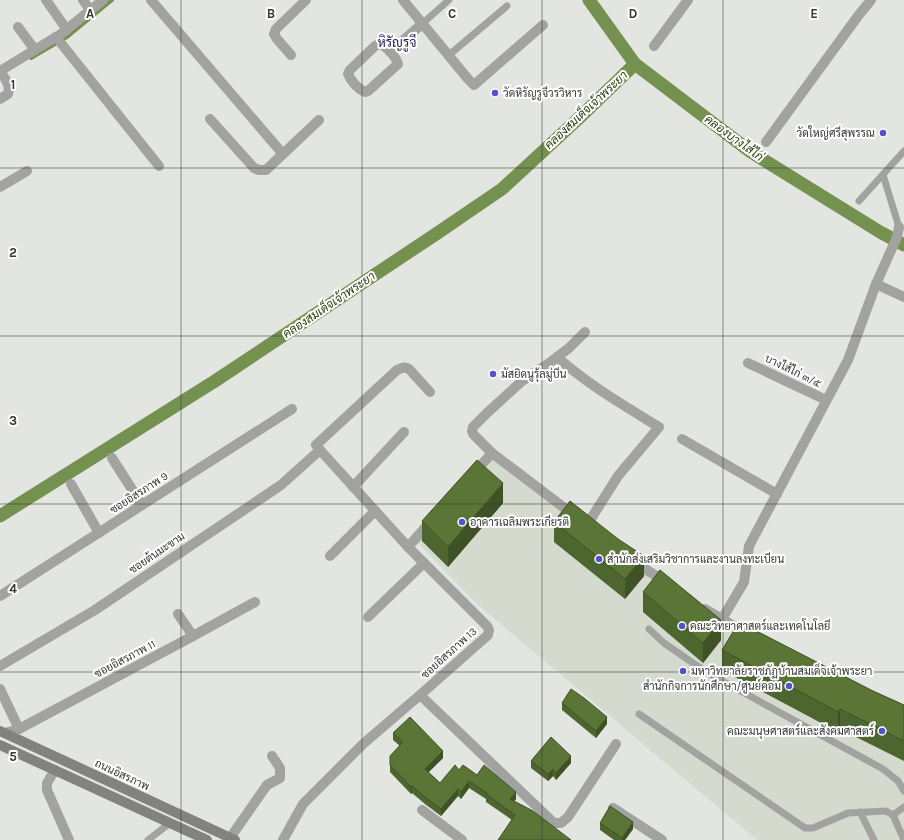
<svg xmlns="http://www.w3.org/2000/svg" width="904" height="840" font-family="Karla,Sarabun,sans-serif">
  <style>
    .built { fill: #d4dace }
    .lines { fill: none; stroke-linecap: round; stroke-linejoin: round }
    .stream { stroke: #749150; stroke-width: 4 }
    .canal { stroke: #749150; stroke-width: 13 }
    .lane { stroke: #a2a3a0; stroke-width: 7 }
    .street { stroke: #a2a3a0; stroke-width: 10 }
    .secondary { stroke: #828380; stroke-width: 10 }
    .wall { fill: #4d652e }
    .shaded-wall { fill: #3f5225 }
    .building { fill: #5a7535; stroke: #3f5225 }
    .grid { fill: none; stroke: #373836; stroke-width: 1; stroke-opacity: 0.55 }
    .poi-dot { fill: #5352c9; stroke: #fff; stroke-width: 1.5 }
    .labels { text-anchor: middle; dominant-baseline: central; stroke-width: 4; stroke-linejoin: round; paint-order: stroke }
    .poi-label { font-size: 11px; fill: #373836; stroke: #fff; text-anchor: start }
    .street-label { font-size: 11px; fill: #373836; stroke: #fff }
    .water-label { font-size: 12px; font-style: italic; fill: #2c3e0e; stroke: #fff }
    .quarter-label { font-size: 13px; fill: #22215a; stroke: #fff }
    .grid-label { font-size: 13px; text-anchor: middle; font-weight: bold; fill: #373836; stroke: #fff; stroke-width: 4; stroke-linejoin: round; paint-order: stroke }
  </style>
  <rect width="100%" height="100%" fill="#e2e5e0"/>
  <path class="built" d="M494,451l220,173 190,95v121h-147l-281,-237 -62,-64z"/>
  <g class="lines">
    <path class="stream" d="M31,58l36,-21 45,-37"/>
    <g class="canal">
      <path d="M589,0l46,64 116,88 129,80 24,13"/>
      <path d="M0,516l215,-135 221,-147 66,-45 76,-70 57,-55"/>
    </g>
    <g class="lane">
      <path d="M423,23l26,-23"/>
      <path d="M449,55l58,-49"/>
      <path d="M883,175l16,52"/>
      <path d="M859,201l45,-50"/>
      <path d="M649,629l15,14 42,29 177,97 15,12 6,10"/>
      <path d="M639,714l166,114h8l35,-15 38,-2 7,4 11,25"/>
      <path d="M860,812l14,28"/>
      <path d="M893,815l11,-8"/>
      <path d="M148,840l22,-17"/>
    </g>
    <g class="street">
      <path d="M46,0l21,30"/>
      <path d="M83,0l7,10"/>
      <path d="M151,0l131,153"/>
      <path d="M403,0l65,79 6,6 69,-60"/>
      <path d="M18,27l17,23"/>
      <path d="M56,37l103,129"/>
      <path d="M379,44c7,1 17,13 19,20l-30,27 -3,1c-7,-3 -14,-11 -17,-18l2,-4 25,-24z"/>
      <path d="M654,46l34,-46"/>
      <path d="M390,52l33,-29"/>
      <path d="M291,55l-14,-16 -3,-5 2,-5 30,-29"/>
      <path d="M0,71l61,-37 42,-34"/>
      <path d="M0,71c5,8 11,14 8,23l-8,5"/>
      <path d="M210,119l44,49 5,2h7l53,-50"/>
      <path d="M766,142l92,-126 13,-16"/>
      <path d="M0,187l27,-16"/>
      <path d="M876,284l28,13"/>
      <path d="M557,357c30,27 68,49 102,70l-41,49 -31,49"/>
      <path d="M748,363l78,37"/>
      <path d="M682,439l95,55"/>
      <path d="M112,458l30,47"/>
      <path d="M473,474l19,-21"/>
      <path d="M71,484l28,49"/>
      <path d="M353,487l51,-55"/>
      <path d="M575,516l-83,-63 -19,-19 -1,-3 1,-4 14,-14 35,-32 26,-17 21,-16 16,-16"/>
      <path d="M408,547l22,-25"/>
      <path d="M330,556l45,-45"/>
      <path d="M633,561l34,22"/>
      <path d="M0,596l292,-187"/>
      <path d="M705,609l17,10 24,14"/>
      <path d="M178,614l15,22"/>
      <path d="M368,617l56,-54"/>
      <path d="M722,619l22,-37 5,-36 99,-186 28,-76 21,-47 2,-10"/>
      <path d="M0,666l95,-56 186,-125 39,-35"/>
      <path d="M0,689l19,40"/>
      <path d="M420,695l134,128h7l7,-6 48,-73"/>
      <path d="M5,733l14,-4 174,-93 62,-34"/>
      <path d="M55,770l-8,13v7l22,50"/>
      <path d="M613,808l49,32"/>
      <path d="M422,810l40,30"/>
      <path d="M230,838l37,-53 13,-7v-10l-8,-12"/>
      <path d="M283,840l20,-36 60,-60 57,-49 68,-60 1,-5 -2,-4 -79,-79 -88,-97 -4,-5 81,-75c4,-2 8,-4 12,-1l21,23"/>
    </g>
    <g class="secondary">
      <path d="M0,731l235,109"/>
      <path d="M0,745l207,95"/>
    </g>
  </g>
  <g class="wall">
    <path d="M503,503l-55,64 -26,-26v-20z"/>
    <path d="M554,522l90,54 -19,23 -71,-57z"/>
    <path d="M643,592l78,48 -18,23 -60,-51z"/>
    <path d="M722,650l151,41 31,14v56l-64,-32 -2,3 -116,-62z"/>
    <path d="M562,703l45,21 -11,14 -34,-28z"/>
    <path d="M393,733l50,25 -15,14 12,11 19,-13 18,5 39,24 -2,2 19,10 -21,9 -26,-18v-3l-17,-11 -8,11 -3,-3 -17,20 -16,-12 -13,-11 -1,1 -21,-22v-16l10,-10 -7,-6z"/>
    <path d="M531,761l40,2 -15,17 -3,-4 -5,5 -17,-13z"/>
    <path d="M600,823l33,6 -8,11h-11l-14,-10z"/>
  </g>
  <g class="shaded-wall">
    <path d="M503,483v20l-55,64v-20z"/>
    <path d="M644,556v20l-19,23v-20z"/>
    <path d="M721,620v20l-18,23v-20z"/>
    <path d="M840,709v20l-2,3v-20z"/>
    <path d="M607,717v7l-11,14v-7z"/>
    <path d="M443,751v7l-18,18v-7z"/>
    <path d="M571,756v7l-15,17v-7z"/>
    <path d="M553,769v7l-5,5v-7z"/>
    <path d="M469,781v7l-8,11v-7z"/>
    <path d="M412,786v7l-1,1v-7z"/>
    <path d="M458,789v7l-17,20v-7z"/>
    <path d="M516,792v7l-6,7v-7z"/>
    <path d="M633,822v7l-8,11h-3v-2z"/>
  </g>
  <g class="building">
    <path d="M477,460l26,23 -55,64 -26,-26z"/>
    <path d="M570,501l48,38 26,17 -19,23 -71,-57z"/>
    <path d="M660,570l61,50 -18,23 -60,-51z"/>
    <path d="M739,622l134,69 31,14v36l-64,-32 -2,3 -116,-62z"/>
    <path d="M571,689l13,9 23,19 -11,14 -34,-28z"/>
    <path d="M410,717l33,34 -18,18 15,14 15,-18 4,5 4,-5 14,10 7,-10 32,27 -6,7 23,12 38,29h-73l17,-25 -29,-21 1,-1 -18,-12 -8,11 -3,-3 -17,20 -16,-12 -13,-11 -1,1 -21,-22v-9l13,-14 -10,-9z"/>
    <path d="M551,737l20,19 -15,17 -3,-4 -5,5 -17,-13z"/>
    <path d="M610,806l23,16 -11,16 -22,-15z"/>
  </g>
  <path class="grid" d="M181,0v840M362,0v840M542,0v840M723,0v840M0,168h904M0,336h904M0,504h904M0,672h904"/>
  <g class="poi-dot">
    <circle cx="495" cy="93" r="4"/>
    <circle cx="883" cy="133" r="4"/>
    <circle cx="493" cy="374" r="4"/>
    <circle cx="462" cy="522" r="4"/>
    <circle cx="599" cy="559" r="4"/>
    <circle cx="682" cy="626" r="4"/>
    <circle cx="683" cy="671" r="4"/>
    <circle cx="789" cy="686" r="4"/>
    <circle cx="882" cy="731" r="4"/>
  </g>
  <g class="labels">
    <g class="poi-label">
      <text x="503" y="93">วัดหิรัญรูจีวรวิหาร</text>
      <text x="875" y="133" text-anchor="end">วัดใหญ่ศรีสุพรรณ</text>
      <text x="501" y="374">มัสยิดนูรุ้ลมู่บีน</text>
      <text x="470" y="522">อาคารเฉลิมพระเกียรติ</text>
      <text x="607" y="559">สำนักส่งเสริมวิชาการและงานลงทะเบียน</text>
      <text x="690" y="626">คณะวิทยาศาสตร์และเทคโนโลยี</text>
      <text x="691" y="671">มหาวิทยาลัยราชภัฏบ้านสมเด็จเจ้าพระยา</text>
      <text x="781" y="686" text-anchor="end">สำนักกิจการนักศึกษา/ศูนย์คอม</text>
      <text x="874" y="731" text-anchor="end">คณะมนุษศาสตร์และสังคมศาสตร์</text>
    </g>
    <g class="street-label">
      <text transform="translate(793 371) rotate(26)">บางไส้ไก่ ๓/๕</text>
      <text transform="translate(139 493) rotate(-33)">ซอยอิสรภาพ 9</text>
      <text transform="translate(157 553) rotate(-34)">ซอยต้นมะขาม</text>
      <text transform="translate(449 653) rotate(-42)">ซอยอิสรภาพ 13</text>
      <text transform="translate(125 659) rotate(-28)">ซอยอิสรภาพ 11</text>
      <text transform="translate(122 775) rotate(25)">ถนนอิสรภาพ</text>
    </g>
    <g class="water-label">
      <text transform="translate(586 110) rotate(-43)">คลองสมเด็จเจ้าพระยา</text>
      <text transform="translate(734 138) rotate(36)">คลองบางไส้ไก่</text>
      <text transform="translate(329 305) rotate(-34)">คลองสมเด็จเจ้าพระยา</text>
    </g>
    <g class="quarter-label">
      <text x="397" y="42">หิรัญรูจี</text>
    </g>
  </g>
  <g class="grid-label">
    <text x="90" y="18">A</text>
    <text x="271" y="18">B</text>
    <text x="452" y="18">C</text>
    <text x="633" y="18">D</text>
    <text x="814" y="18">E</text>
    <text x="13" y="89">1</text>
    <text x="13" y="257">2</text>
    <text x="13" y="425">3</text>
    <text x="13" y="593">4</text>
    <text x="13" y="761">5</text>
  </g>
</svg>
